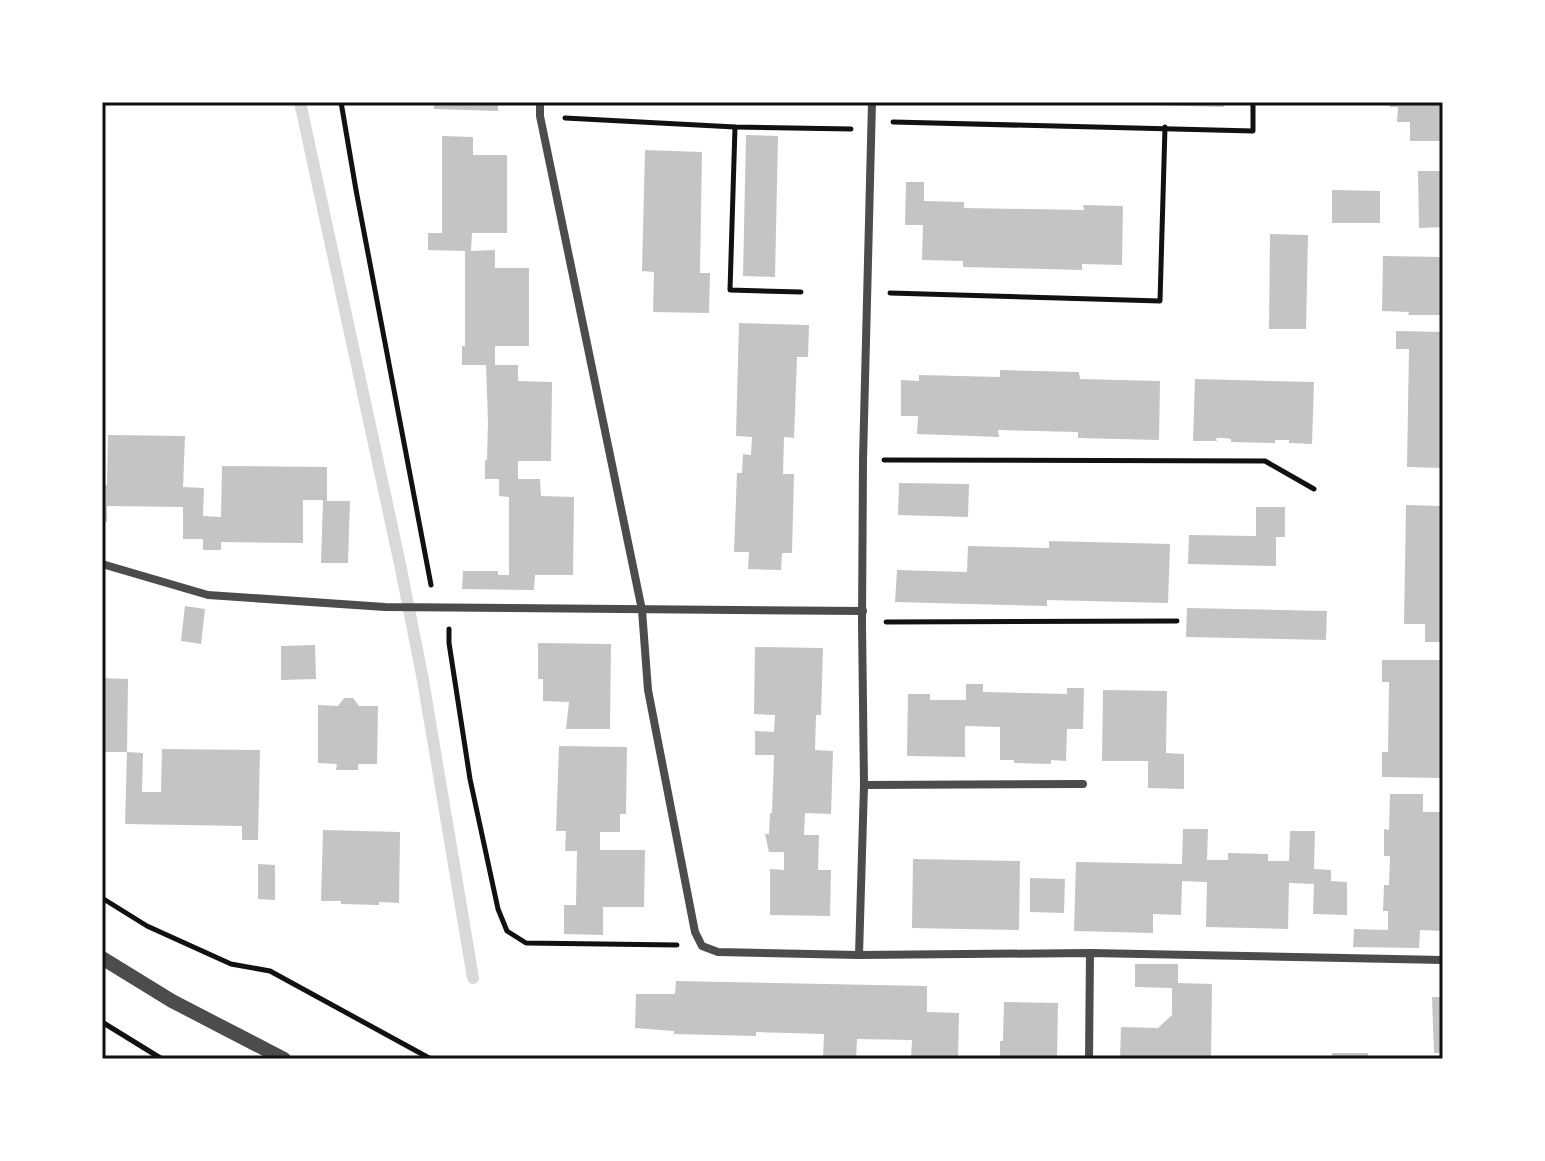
<svg xmlns="http://www.w3.org/2000/svg" width="1545" height="1161" font-family="Figtree,sans-serif">
  <style>
    .lines { fill: none; stroke-linecap: round; stroke-linejoin: round }
    .stream { stroke: #d9d9d9; stroke-width: 12 }
    .building { fill: #c4c4c4 }
    .path { stroke: #111; stroke-width: 5 }
    .minor { stroke: #4c4c4c; stroke-width: 8 }
    .tertiary { stroke: #4c4c4c; stroke-width: 14 }
    .neatline { fill: none; stroke: #111; stroke-width: 3 }
  </style>
  <rect width="100%" height="100%" fill="#fff"/>
  <g class="lines">
    <path class="stream" d="M300,102l100,462 23,116 50,298"/>
  </g>
  <g class="building">
    <path d="M434,102h64v9l-64,-2z"/>
    <path d="M1154,102h70v5l-70,-2z"/>
    <path d="M1390,102h53l-2,39h-31v-19h-13l1,-15h-8z"/>
    <path d="M746,135l32,1 -3,141 -32,-1z"/>
    <path d="M442,136l31,1v18h34v78h-35l-1,18 24,-1v18h34v78h-34v19h23v16l34,1 -1,79h-33v18h22l1,17 33,1 -1,78h-38l-1,15 -72,-1 1,-18h35v4h11v-78l-10,-1v-17h-14v-19h2l1,-38 -2,-57h-24v-19h3v-95l-37,-1v-17h14z"/>
    <path d="M645,150l57,2 -2,121h10l-1,40 -56,-1 1,-40 -12,-1z"/>
    <path d="M1418,171h25v56l-24,1z"/>
    <path d="M906,182h18v19l40,1v6l120,2 -1,-5 40,1 -1,59 -40,-1v6l-79,-2 -40,-1v-6l-41,-1 1,-35h-18z"/>
    <path d="M1332,190l48,1v32h-48z"/>
    <path d="M1270,234l38,1 -2,94h-37z"/>
    <path d="M1383,256l60,1v58h-35l1,-3 -27,-1z"/>
    <path d="M739,323l70,2 -1,32h-11l-3,81 -10,-1 -1,37h11l-2,79h-10l-1,17 -33,-1 1,-17h-15l3,-79h5l1,-19 8,1 1,-18 -16,-1z"/>
    <path d="M1396,331l47,1v136l-36,-1 2,-118h-13z"/>
    <path d="M1000,370l79,2 1,7 80,2 -1,59 -81,-2v-6l-80,-2 1,7 -82,-3 1,-18h-17v-36l18,1v-6l81,2z"/>
    <path d="M1195,379l119,3 -2,62 -23,-1v-3h-14v3l-44,-1v-3l-7,-1h-8l1,3h-24z"/>
    <path d="M108,435l77,1 -2,51 21,1 -1,28 18,1 1,-51 105,1v34h23l-2,62h-27l2,-63h-20v43l-82,-1v8h-18v-11h-20v-32l-76,-1v16h-5v-37h5z"/>
    <path d="M899,483l70,1 -1,33 -70,-2z"/>
    <path d="M1406,505l37,1v136h-18v-18h-21z"/>
    <path d="M1256,507h29v30h-9v29l-88,-2 1,-29 67,1z"/>
    <path d="M1049,541l121,3 -2,59 -121,-3v6l-152,-4 2,-32 70,2 1,-26 81,2z"/>
    <path d="M185,606l20,3 -4,35 -20,-3z"/>
    <path d="M1187,608l140,3 -1,29 -140,-3z"/>
    <path d="M538,643l73,1 -1,85h-44l3,-27 -26,-1v-22h-5z"/>
    <path d="M315,645l1,34 -35,1v-34z"/>
    <path d="M755,647l68,1 -2,67h-5l-1,35 18,1 -2,63 -26,-1 -1,22h15l-1,35h13l-1,46 -60,-1v-46l14,1v-18h-15l-4,-18h4l1,-21h2l2,-58h-19v-24l19,1 1,-17 -21,-1z"/>
    <path d="M1382,660h61v118l-61,-1v-25h6l1,-70h-7z"/>
    <path d="M102,678l26,1 -1,73 16,1 -1,39h19l1,-43 98,1 -2,90h-16v-14l-117,-2 2,-72h-25z"/>
    <path d="M966,684h17v8l84,2v-6h17l-1,41h-16l-1,32 -15,-1v4l-37,-1v-3h-14v-33l-35,-1v31l-58,-1 1,-62h22v6h36z"/>
    <path d="M1103,690l64,1 -1,62 18,1v35l-36,-1v-27h-46z"/>
    <path d="M344,698h9l6,8h19l-1,58h-19v6h-22l1,-6 -19,-1v-58l20,1z"/>
    <path d="M559,746l68,1 -1,67h-6v18h-20v18h45l-1,57h-41v28l-39,-1v-29h12l1,-54h-12l1,-20h-10z"/>
    <path d="M1390,794h33v18h20v119l-23,-1 -1,18 -66,-1 1,-18 34,1v-19h-5l1,-26h5l1,-29h-6v-27l5,1z"/>
    <path d="M1183,829h25l-1,31h21v-7l40,1v7h21l1,-30h25l-1,38 17,1v11l16,1v33l-34,-1 1,-30 -25,-1 -1,46 -82,-2 1,-45 -25,-1 -1,34 -28,-1v19l-79,-2 2,-69 106,2z"/>
    <path d="M323,830l77,2 -1,71 -20,-1v3l-38,-1v-3h-20z"/>
    <path d="M913,859l107,2 -1,69 -107,-2z"/>
    <path d="M258,864l17,1v35l-17,-1z"/>
    <path d="M1030,878l35,1 -1,34 -34,-1z"/>
    <path d="M1135,964h43v19l34,1 -1,75h-91l1,-32 37,1 14,-13v-27l-37,-1z"/>
    <path d="M676,981l251,5v26l32,1 -1,46h-47l1,-19 -55,-1 -1,20h-33l1,-25 -68,-2v4l-82,-2v-3l-39,-3 1,-34h39z"/>
    <path d="M1432,997h11v56h-9z"/>
    <path d="M1004,1002l54,1 -1,56h-57v-18h3z"/>
    <rect x="1332" y="1053" width="36" height="6"/>
  </g>
  <g class="lines">
    <g class="path">
      <path d="M341,102l15,88 75,395"/>
      <path d="M565,118l170,9 116,2"/>
      <path d="M893,122l360,9v-29"/>
      <path d="M735,127l-5,163 71,2"/>
      <path d="M890,293l270,8 5,-174"/>
      <path d="M884,460l381,1 49,28"/>
      <path d="M886,622l291,-1"/>
      <path d="M449,629v14l21,136 28,130 9,22 19,12 151,2"/>
      <path d="M102,898l45,28 84,38 39,7 161,88"/>
      <path d="M102,1022l60,37"/>
    </g>
    <g class="minor">
      <path d="M540,102v14l102,494 6,80 47,242 7,14 16,6 141,3"/>
      <path d="M872,102l-9,358 -1,163 2,162 -5,170 231,-2 353,7"/>
      <path d="M102,564l106,31 177,12 478,4"/>
      <path d="M864,785l219,-1"/>
      <path d="M1089,1059l1,-106"/>
    </g>
    <path class="tertiary" d="M102,958l70,43 112,58"/>
  </g>
  <rect width="1545" height="1161" fill="none" stroke="#ffffff" stroke-width="208"/>
  <rect x="104" y="104" width="1337" height="953" class="neatline"/>
</svg>
